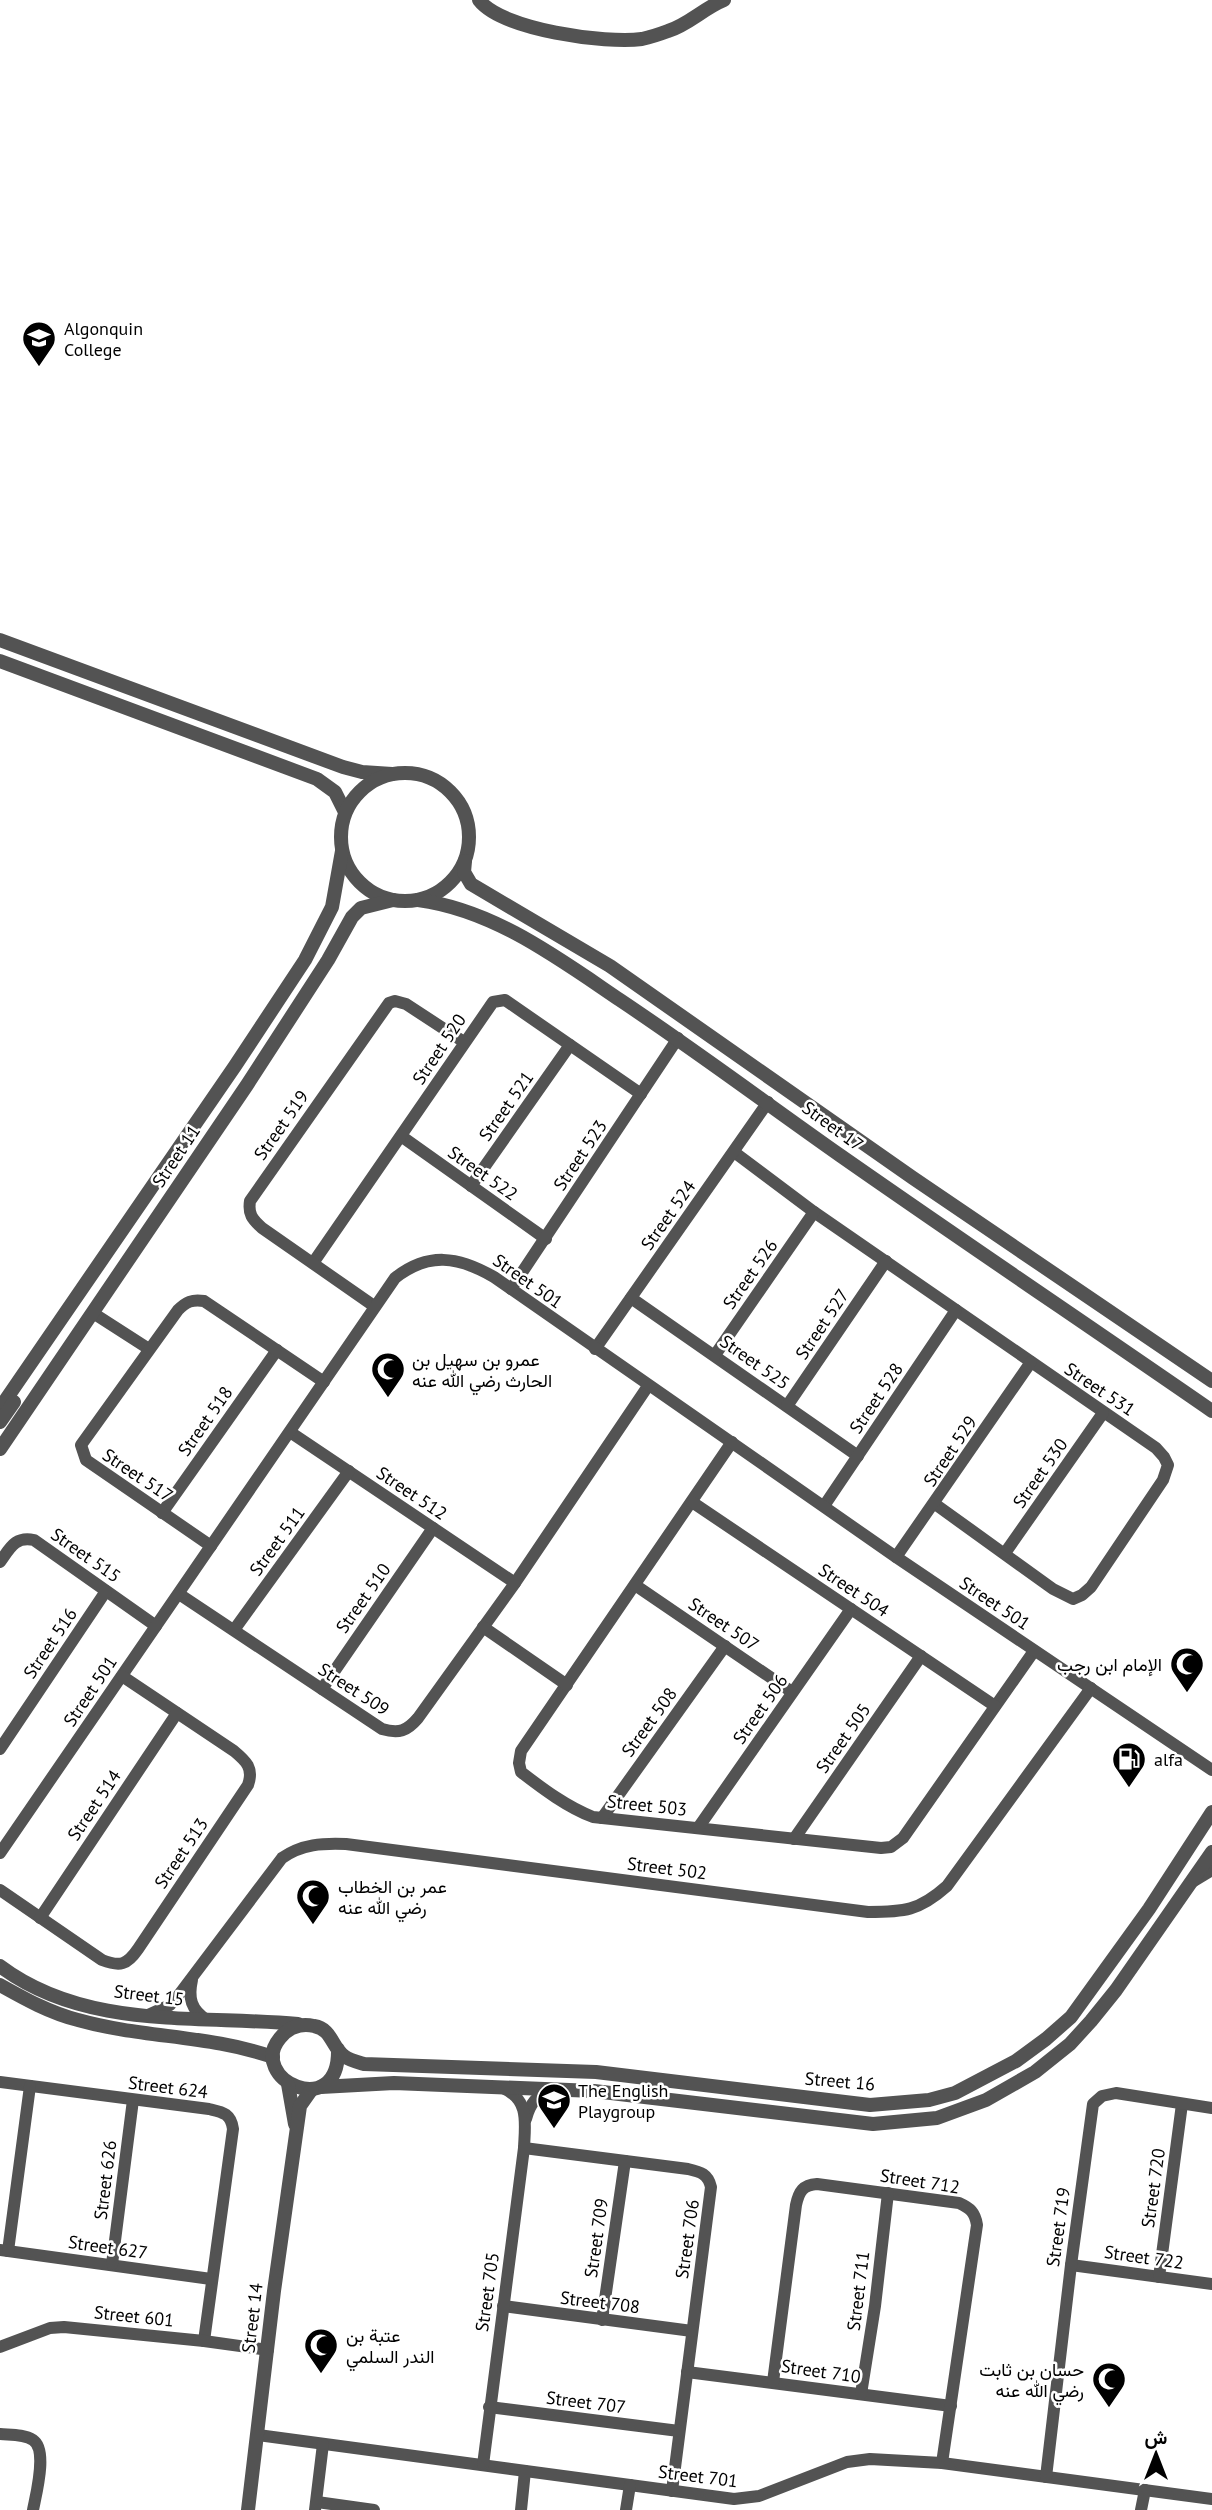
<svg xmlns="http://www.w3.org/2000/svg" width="1212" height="2510" font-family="'PT Sans',Vazirmatn,sans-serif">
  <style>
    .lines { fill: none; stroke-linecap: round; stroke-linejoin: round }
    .minor { stroke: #535353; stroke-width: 12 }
    .tertiary { stroke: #535353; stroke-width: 14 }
    .labels { text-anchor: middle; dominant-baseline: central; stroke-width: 5; stroke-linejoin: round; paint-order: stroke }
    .poi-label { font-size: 18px; fill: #000; stroke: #fff; text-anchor: start }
    .street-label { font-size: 18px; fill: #000; stroke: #fff }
  </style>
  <rect width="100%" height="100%" fill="#fff"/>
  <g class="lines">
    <g class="minor">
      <path d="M401,1136l145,103"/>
      <path d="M734,1152l80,60 342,236 8,9 4,8 -5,15 -72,107 -9,8 -9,4 -20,-10 -118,-85"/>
      <path d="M471,1186l99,-141"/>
      <path d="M313,1263l180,-261 12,-2 136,94"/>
      <path d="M511,1289l167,-251"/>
      <path d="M631,1298l227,158"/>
      <path d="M374,1306l-112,-78c-10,-9 -14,-14 -12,-27l139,-198 6,-2 11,3 58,38"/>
      <path d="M93,1313l56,36"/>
      <path d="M595,1349l173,-247"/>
      <path d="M715,1355l99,-143"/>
      <path d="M787,1406l99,-145"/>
      <path d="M290,1432l225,151"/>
      <path d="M732,1442l-211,309 -2,12 2,9c22,17 46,35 72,45l288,31 10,-1 12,-9 131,-187"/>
      <path d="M692,1502l303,204"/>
      <path d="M824,1506l132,-196"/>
      <path d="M162,1513l115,-163"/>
      <path d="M211,1546l-125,-86 -5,-15 97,-135c8,-8 14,-11 26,-9l120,81"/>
      <path d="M1005,1553l98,-140"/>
      <path d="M896,1557l135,-195"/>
      <path d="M0,1562c10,-14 15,-26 34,-22l122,86"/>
      <path d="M635,1585l157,107"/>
      <path d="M179,1594l203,135c17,5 25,2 36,-11l97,-135 133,-197"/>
      <path d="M483,1627l84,58"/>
      <path d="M234,1630l115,-159"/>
      <path d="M322,1689l111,-161"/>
      <path d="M0,1749l106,-158"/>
      <path d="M602,1818l123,-172"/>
      <path d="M698,1828l153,-219"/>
      <path d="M794,1839l127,-183"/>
      <path d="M0,1853l395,-575c33,-26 63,-22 99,-1l402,280 316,213"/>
      <path d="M1194,1881l18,-11"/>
      <path d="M0,1890l102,70c18,7 25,5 36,-11l110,-164c6,-17 -2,-24 -14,-34l-112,-75"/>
      <path d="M40,1918l137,-205"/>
      <path d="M192,1980c-4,18 -1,30 15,40"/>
      <path d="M146,2016l24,-11 8,-9 104,-138c20,-14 41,-15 64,-14l522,68c36,0 51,-1 79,-26l144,-198"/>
      <path d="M0,2082l209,27c13,3 22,4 24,20l-29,212"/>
      <path d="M526,2119c4,-15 10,-24 26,-29"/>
      <path d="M524,2148l164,21c13,3 20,5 23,18l-39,304"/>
      <path d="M0,2250l211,29"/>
      <path d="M8,2251l22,-165"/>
      <path d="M112,2264l21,-164"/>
      <path d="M1071,2265l141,19"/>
      <path d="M1159,2277l23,-173"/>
      <path d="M503,2306l189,25"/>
      <path d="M602,2320l23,-159"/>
      <path d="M0,2347l50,-19 14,-1 140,14 64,9"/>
      <path d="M687,2372l264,34"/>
      <path d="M773,2382l23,-177c3,-14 7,-20 21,-21l142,19c11,5 16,9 18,22l-35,238"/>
      <path d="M861,2394l14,-88 13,-113"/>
      <path d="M489,2407l190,24"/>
      <path d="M0,2434c10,1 24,0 33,6 15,10 3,54 0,70"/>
      <path d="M258,2435l476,64 25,-3 88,-34 23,-3 72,4 270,36"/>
      <path d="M483,2465l41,-317c1,-25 6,-48 -21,-60"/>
      <path d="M1046,2477l25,-212 22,-161 9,-8 14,-3 96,15"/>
      <path d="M317,2502l57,8"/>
      <path d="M315,2510l8,-66"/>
      <path d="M521,2510l4,-39"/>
      <path d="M626,2510l4,-25"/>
      <path d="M1141,2510l4,-20"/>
    </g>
    <g class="tertiary">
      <path d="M479,0c23,30 127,44 163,39 9,-2 18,-5 26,-8 20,-6 36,-23 56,-31"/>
      <path d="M0,640l343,127 19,5 30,2"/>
      <path d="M0,661l317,118 18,13 10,20"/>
      <circle cx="405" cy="837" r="64"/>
      <path d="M465,861l-1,11 7,12 139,82 303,212 299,203"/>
      <path d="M418,900c76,10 140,58 202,100 75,50 147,104 221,156 123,86 248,170 371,255"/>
      <path d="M0,1408l235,-342 70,-106 27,-53 10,-56"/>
      <path d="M0,1422l14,-20"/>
      <path d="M0,1449l247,-364 81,-125 24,-43 9,-9 32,-8"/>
      <path d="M0,1966c85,64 198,49 298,58"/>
      <path d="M0,1985c25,14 50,28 78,35 64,18 132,15 195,37"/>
      <path d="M338,2049c2,74 -92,30 -58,-11 9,-11 20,-15 34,-12 18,3 17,20 30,30 5,4 13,6 20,8l232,8 274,33 59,-5 26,-7 61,-32 30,-22 25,-22 78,-108 63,-97"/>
      <path d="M288,2084l7,40"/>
      <path d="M321,2087l73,-4 200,8 279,33 64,-6 49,-18 49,-28 35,-28 21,-23 25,-31 96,-138"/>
      <path d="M248,2510l26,-219 26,-185 12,-17"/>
    </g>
  </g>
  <defs>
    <g id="university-pin" transform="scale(1.75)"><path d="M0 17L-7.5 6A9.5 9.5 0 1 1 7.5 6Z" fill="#000" stroke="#fff"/><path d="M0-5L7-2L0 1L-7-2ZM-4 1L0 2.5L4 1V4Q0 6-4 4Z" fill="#fff"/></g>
    <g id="mosque-pin" transform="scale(1.75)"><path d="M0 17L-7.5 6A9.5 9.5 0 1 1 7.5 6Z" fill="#000" stroke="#fff"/><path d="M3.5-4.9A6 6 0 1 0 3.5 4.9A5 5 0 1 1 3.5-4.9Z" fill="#fff"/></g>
    <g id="fuel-pin" transform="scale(1.75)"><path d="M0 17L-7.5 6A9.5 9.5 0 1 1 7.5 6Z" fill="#000" stroke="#fff"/><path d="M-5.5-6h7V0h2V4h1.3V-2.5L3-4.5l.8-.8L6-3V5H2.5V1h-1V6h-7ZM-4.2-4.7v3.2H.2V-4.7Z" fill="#fff"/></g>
    <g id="school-pin" transform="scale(1.75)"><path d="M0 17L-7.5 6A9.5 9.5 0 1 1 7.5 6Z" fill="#000" stroke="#fff"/><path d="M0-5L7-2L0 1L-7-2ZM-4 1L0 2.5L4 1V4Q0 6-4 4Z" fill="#fff"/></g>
  </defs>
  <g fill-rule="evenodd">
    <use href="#university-pin" x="39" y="338"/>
    <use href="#mosque-pin" x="388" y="1369"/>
    <use href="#mosque-pin" x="1187" y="1664"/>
    <use href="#fuel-pin" x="1129" y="1759"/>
    <use href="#mosque-pin" x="313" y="1896"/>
    <use href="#school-pin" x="554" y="2100"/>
    <use href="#mosque-pin" x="321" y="2345"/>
    <use href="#mosque-pin" x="1109" y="2379"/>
  </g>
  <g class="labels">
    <g class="poi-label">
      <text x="64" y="328">Algonquin<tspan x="64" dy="21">College</tspan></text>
      <text x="412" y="1359">عمرو بن سهيل بن<tspan x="412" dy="21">الحارث رضي الله عنه</tspan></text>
      <text x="1162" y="1664" text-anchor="end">الإمام ابن رجب</text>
      <text x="1154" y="1759">alfa</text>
      <text x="338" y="1886">عمر بن الخطاب<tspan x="338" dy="21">رضي الله عنه</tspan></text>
      <text x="578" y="2090">The English<tspan x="578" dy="21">Playgroup</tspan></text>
      <text x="346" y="2335">عتبة بن<tspan x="346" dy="21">الندر السلمي</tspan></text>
      <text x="1084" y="2369" text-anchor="end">حسان بن ثابت<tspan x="1084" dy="21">رضي الله عنه</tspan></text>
    </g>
    <g class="street-label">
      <text transform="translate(439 1049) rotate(-56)">Street 520</text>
      <text transform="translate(506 1106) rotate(-55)">Street 521</text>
      <text transform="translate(281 1125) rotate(-55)">Street 519</text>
      <text transform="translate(833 1126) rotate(36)">Street 17</text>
      <text transform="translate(580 1155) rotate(-56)">Street 523</text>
      <text transform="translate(176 1156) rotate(-56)">Street 11</text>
      <text transform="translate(483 1173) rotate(35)">Street 522</text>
      <text transform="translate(668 1215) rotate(-55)">Street 524</text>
      <text transform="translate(750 1274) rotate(-55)">Street 526</text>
      <text transform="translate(528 1281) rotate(35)">Street 501</text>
      <text transform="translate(822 1324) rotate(-56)">Street 527</text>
      <text transform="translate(755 1362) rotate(35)">Street 525</text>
      <text transform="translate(1100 1389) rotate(34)">Street 531</text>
      <text transform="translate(876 1398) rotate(-56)">Street 528</text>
      <text transform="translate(205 1421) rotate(-55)">Street 518</text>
      <text transform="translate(950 1451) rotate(-56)">Street 529</text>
      <text transform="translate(1040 1473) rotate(-55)">Street 530</text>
      <text transform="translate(138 1475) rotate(34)">Street 517</text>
      <text transform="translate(412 1493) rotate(34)">Street 512</text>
      <text transform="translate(277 1541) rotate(-54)">Street 511</text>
      <text transform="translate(86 1555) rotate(35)">Street 515</text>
      <text transform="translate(854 1590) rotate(34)">Street 504</text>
      <text transform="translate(363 1598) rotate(-55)">Street 510</text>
      <text transform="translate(995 1603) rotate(34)">Street 501</text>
      <text transform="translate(724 1624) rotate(34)">Street 507</text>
      <text transform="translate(50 1643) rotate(-56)">Street 516</text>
      <text transform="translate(354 1689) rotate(33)">Street 509</text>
      <text transform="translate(90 1691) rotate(-56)">Street 501</text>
      <text transform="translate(760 1709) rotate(-55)">Street 506</text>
      <text transform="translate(649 1722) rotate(-54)">Street 508</text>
      <text transform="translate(843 1738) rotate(-55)">Street 505</text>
      <text transform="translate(94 1805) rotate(-56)">Street 514</text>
      <text transform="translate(647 1805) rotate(6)">Street 503</text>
      <text transform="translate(181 1853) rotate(-56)">Street 513</text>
      <text transform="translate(667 1868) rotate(7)">Street 502</text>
      <text transform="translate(149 1995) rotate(7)">Street 15</text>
      <text transform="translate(840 2081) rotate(5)">Street 16</text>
      <text transform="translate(168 2087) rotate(7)">Street 624</text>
      <text transform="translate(105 2180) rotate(-83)">Street 626</text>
      <text transform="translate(920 2181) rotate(9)">Street 712</text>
      <text transform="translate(1153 2188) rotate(-82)">Street 720</text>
      <text transform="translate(1058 2227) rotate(-82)">Street 719</text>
      <text transform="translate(596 2238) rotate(-82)">Street 709</text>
      <text transform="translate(687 2239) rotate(-82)">Street 706</text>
      <text transform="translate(108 2247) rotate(8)">Street 627</text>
      <text transform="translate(1144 2257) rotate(8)">Street 722</text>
      <text transform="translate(858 2291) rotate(-83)">Street 711</text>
      <text transform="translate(487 2292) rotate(-82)">Street 705</text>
      <text transform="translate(600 2302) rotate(7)">Street 708</text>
      <text transform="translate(134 2316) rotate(6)">Street 601</text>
      <text transform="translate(252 2318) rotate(-83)">Street 14</text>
      <text transform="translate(821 2371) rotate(8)">Street 710</text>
      <text transform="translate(586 2402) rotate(7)">Street 707</text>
      <text transform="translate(698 2476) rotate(7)">Street 701</text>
    </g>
  </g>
  <g transform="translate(1156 2454)" stroke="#ffffff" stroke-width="5" paint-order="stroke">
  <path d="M0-5L12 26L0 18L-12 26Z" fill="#000000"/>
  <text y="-10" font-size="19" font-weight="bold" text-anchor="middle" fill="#000000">ش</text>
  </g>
</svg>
